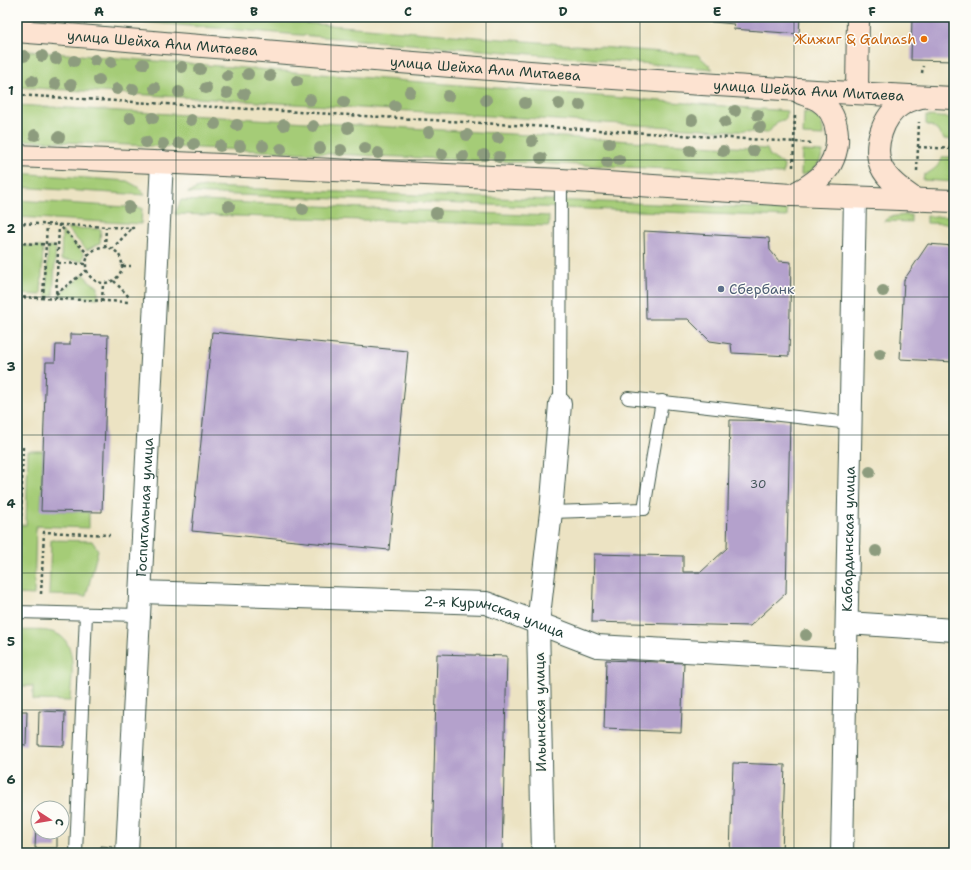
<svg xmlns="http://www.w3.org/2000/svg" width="971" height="870" font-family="'Shantell Sans',sans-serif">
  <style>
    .green { fill: #a5cc77; stroke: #628456 }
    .building { fill: #b4a1cc }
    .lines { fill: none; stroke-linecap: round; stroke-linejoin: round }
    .lane-casing { stroke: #3e5649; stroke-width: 14 }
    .street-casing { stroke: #3e5649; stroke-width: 24 }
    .secondary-casing { stroke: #3e5649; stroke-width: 24 }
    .path { stroke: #3e5649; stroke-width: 2.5; stroke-dasharray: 3 3; stroke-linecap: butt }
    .lane { stroke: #fff; stroke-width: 12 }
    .street { stroke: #fff; stroke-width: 22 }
    .secondary { stroke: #fde3d1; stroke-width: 22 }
    .tree { fill: #8d9c7e }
    .grid { fill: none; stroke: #1f3d34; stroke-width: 1; stroke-opacity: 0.55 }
    .food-dot { fill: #e8710a; stroke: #fdfcf7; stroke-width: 1.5 }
    .service-dot { fill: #5c6f8a; stroke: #fdfcf7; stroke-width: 1.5 }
    .labels { text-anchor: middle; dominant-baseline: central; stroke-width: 3; stroke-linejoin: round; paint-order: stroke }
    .number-label { font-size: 12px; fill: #44565a }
    .food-label { font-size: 14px; fill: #c56008; stroke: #fdfcf7; text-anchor: end }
    .street-label { font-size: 14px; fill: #1f3d34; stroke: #fdfcf7 }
    .service-label { font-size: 14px; fill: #4e5e75; stroke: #fdfcf7; text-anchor: start }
    .neatline { fill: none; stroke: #1f3d34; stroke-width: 1.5 }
    .grid-label { font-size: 13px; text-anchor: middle; font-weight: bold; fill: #1f3d34 }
  </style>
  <rect width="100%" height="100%" fill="#fdfcf7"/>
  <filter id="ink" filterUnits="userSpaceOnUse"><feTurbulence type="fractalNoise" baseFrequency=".025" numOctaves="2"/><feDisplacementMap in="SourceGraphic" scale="8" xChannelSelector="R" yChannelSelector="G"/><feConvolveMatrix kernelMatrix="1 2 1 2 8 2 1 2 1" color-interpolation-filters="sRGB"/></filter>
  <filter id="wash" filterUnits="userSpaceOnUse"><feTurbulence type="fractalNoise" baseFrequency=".012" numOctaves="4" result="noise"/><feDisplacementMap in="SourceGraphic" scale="16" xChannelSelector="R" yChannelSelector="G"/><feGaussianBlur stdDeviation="0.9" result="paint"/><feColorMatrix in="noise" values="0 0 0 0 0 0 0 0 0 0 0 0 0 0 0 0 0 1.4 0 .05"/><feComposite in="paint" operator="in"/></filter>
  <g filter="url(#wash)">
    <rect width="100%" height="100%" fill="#ece3c3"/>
    <g class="green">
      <path d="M81,17h150l467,38 15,14z"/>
      <path d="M17,50l770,61 -1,8 -9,3 -9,11 -751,-46z"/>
      <path d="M17,105l750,44 3,7 14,9 -1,9 -766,-34z"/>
      <path d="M804,112c14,2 20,10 19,24l-20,-1z"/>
      <path d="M926,116l28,2v22l-10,-1 -10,-12 -8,-3z"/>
      <path d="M802,151l21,1c-3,12 -10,21 -22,23z"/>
      <path d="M943,157h11v25l-31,-2 1,-5c9,-4 15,-9 19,-18z"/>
      <path d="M17,173l110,8 11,6 7,8 -128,-8z"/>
      <path d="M207,187l580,22v8l-600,-24 11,-5z"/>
      <path d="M17,200l125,8 -1,16 -124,-7z"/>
      <path d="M181,200l368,16v10l-374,-12z"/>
      <path d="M905,215h6v7l-27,-1 5,-4z"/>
      <path d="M927,216l27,1v7l-27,-1z"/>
      <path d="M66,228l35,1 -1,14 -13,7z"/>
      <path d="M62,231l22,23 -2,7 -21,-1z"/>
      <path d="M17,245l26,2 -2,48 -24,-1z"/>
      <path d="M48,247h8l-3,49h-7z"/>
      <path d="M84,274l4,6 10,7v11l-39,-2v-2z"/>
      <path d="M28,451h15l-2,59 48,2v16l-53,-2 -2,69 -17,-1 3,-69h6z"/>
      <path d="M51,540l41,1 6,9 -12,46 -37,-1z"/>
      <path d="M17,630c11,1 24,-1 35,2 28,7 19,47 18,69l-37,-1v-14h-15z"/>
    </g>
    <g id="blocks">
      <g class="building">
        <path d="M660,17h140l-1,17 -66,-5 1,-5z"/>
        <path d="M912,17h42v44l-43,-1z"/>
        <path d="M17,224h4l-1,18h-3z"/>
        <path d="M644,231l125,7 1,12 9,11 12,1 -2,94 -57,-3 -1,-9 -21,-3 -22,-22h-42z"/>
        <path d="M928,244l26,2v116l-54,-3 4,-79z"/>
        <path d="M212,332l196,19 -19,199 -197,-19z"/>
        <path d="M70,334l38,1 -6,177 -61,-1 5,-149h9l1,-17h14z"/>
        <path d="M730,420l60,1 -4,172 -36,33 -158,-4 2,-68 89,2v16h18l26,-24z"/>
        <path d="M437,654l70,2 -5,197h-70z"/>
        <path d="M606,660l78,3 -3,69 -77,-3z"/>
        <path d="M17,711h10l-1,34 -9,-1z"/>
        <path d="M39,711l26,1 -1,34 -26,-1z"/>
        <path d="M950,734h4v17h-5z"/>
        <path d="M733,763l52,2 -3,88h-52z"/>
        <path d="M36,826h2v6h19v16h-22z"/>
        <path d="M101,846l11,1v6h-11z"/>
      </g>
    </g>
  </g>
  <g filter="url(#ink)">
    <use href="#blocks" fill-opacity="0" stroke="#3e5649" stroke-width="1"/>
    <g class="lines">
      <g class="lane-casing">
        <g id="lane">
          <path d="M628,398l222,25"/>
          <path d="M560,404l1,-224"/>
          <path d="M551,512l93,-3 18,-108"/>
          <path d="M17,612l122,3"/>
          <path d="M76,853l10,-239"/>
        </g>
      </g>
      <g class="street-casing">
        <g id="street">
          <path id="s1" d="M140,592l346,11 111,43 249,14"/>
          <path d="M847,623l107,7"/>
          <path id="s2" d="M127,853l35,-691"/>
          <path d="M543,853l-5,-229 13,-112 9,-108"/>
          <path id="s3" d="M842,853l13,-655"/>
        </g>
      </g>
      <g class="secondary-casing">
        <g id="secondary">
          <path id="s4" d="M17,31c312,25 624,53 937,67"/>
          <path d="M857,93l1,-76"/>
          <path d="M17,156l544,24 231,15 162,6"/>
          <path d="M792,195c14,-7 28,-15 37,-28 13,-21 11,-54 -11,-67 -5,-3 -12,-5 -17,-7"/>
          <path d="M916,200c-13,-9 -29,-20 -35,-34 -8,-20 2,-50 20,-61 6,-4 13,-6 20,-8"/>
        </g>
      </g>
      <g class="path">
        <path d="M922,73l1,-7"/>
        <path d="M17,95l796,48"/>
        <path d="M918,147l36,2"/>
        <path d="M793,167l2,-51"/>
        <path d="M917,171l2,-49"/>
        <path d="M17,223l116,5 -1,1"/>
        <path d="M17,243l42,2"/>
        <circle cx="104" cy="265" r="18"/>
        <path d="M105,247l1,-20"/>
        <path d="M112,249l20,-21"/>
        <path d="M58,263l28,1"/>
        <path d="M123,266h8"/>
        <path d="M114,281l15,16"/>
        <path d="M56,294l31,-24"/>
        <path d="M17,297l112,5v-2"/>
        <path d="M43,298l4,-74"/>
        <path d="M56,299l3,-74 30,30"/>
        <path d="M102,301l1,-17"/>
        <path d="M17,518h4l2,-74"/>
        <path d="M41,594l3,-62 66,3"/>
      </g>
      <use href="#lane" class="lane"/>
      <use href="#street" class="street"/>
      <use href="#secondary" class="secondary"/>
    </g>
    <g class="tree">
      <circle cx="24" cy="56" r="6"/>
      <circle cx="42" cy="56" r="6"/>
      <circle cx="56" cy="59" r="6"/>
      <circle cx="95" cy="60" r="6"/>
      <circle cx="74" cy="61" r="6"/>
      <circle cx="111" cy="62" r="6"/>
      <circle cx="143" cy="64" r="6"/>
      <circle cx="182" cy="67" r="6"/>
      <circle cx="200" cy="69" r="6"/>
      <circle cx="248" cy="74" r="6"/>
      <circle cx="227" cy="76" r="6"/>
      <circle cx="270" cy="76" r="6"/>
      <circle cx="99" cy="80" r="6"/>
      <circle cx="32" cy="81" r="6"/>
      <circle cx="297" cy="81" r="6"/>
      <circle cx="55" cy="84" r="6"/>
      <circle cx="71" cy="85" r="6"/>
      <circle cx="155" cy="88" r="6"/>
      <circle cx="206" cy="88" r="6"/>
      <circle cx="117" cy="89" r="6"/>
      <circle cx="133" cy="89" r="6"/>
      <circle cx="179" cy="92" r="6"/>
      <circle cx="410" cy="92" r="6"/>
      <circle cx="227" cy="93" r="6"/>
      <circle cx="244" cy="94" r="6"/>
      <circle cx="448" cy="96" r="6"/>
      <circle cx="310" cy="100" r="6"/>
      <circle cx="486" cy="100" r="6"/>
      <circle cx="344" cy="102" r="6"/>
      <circle cx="525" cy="103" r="6"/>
      <circle cx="559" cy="104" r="6"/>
      <circle cx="580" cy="105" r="6"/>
      <circle cx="395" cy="106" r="6"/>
      <circle cx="735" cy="111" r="6"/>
      <circle cx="758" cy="115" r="6"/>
      <circle cx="130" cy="118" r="6"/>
      <circle cx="153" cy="118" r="6"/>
      <circle cx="191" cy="120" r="6"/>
      <circle cx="692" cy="120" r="6"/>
      <circle cx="725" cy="122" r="6"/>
      <circle cx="215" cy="124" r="6"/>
      <circle cx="237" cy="125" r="6"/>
      <circle cx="284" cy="125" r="6"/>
      <circle cx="313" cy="126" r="6"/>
      <circle cx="760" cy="127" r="6"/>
      <circle cx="348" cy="128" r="6"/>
      <circle cx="429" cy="132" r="6"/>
      <circle cx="35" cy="135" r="6"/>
      <circle cx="467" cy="135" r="6"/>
      <circle cx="59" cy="137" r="6"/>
      <circle cx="498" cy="138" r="6"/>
      <circle cx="532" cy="141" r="6"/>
      <circle cx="146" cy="142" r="6"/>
      <circle cx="179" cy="143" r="6"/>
      <circle cx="609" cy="143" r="6"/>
      <circle cx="163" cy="144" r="6"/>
      <circle cx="194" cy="144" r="6"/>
      <circle cx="220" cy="146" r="6"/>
      <circle cx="240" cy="146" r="6"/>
      <circle cx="263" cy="146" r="6"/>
      <circle cx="320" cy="148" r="6"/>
      <circle cx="365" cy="148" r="6"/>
      <circle cx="281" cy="149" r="6"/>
      <circle cx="341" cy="150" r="6"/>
      <circle cx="690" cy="151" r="6"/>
      <circle cx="723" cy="151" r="6"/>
      <circle cx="753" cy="151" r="6"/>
      <circle cx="378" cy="153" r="6"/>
      <circle cx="442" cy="154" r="6"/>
      <circle cx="484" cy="155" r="6"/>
      <circle cx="463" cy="156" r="6"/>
      <circle cx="499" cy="157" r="6"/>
      <circle cx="541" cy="158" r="6"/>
      <circle cx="619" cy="160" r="6"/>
      <circle cx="607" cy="162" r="6"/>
      <circle cx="229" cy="206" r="6"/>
      <circle cx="129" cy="207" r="6"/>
      <circle cx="303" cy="209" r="6"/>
      <circle cx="436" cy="213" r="6"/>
      <circle cx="883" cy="291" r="6"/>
      <circle cx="880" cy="354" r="6"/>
      <circle cx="870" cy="472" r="6"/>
      <circle cx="876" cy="551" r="6"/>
      <circle cx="806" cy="635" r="6"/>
    </g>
  </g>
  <path class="grid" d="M176,17v836M331,17v836M486,17v836M640,17v836M794,17v836M17,160h937M17,297h937M17,435h937M17,573h937M17,710h937"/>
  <circle class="food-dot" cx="924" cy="39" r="4"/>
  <circle class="service-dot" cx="721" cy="289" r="4"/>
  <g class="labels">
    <g class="number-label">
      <text x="758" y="484">30</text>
    </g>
    <g class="food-label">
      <text x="916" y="39">Жижиг &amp; Galnash</text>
    </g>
    <g class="street-label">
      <text stroke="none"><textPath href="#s4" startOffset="146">улица Шейха Али Митаева</textPath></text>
      <text stroke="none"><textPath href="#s4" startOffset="470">улица Шейха Али Митаева</textPath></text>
      <text stroke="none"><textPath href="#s4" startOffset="794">улица Шейха Али Митаева</textPath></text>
      <text stroke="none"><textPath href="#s2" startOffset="346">Госпитальная улица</textPath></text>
      <text stroke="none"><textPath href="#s3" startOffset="314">Кабардинская улица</textPath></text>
      <text stroke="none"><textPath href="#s1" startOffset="357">2-я Куринская улица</textPath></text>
      <text transform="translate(540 712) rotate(-91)">Ильинская улица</text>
    </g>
    <g class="service-label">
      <text x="729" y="289">Сбербанк</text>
    </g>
  </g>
  <rect width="971" height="870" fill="none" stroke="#fdfcf7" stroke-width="44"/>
  <g transform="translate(50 820) rotate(102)"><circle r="19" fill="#fdfcf7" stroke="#a4b0a9"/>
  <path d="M0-3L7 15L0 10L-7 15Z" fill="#d1495b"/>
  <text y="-6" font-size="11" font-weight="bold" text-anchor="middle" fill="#1f3d34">С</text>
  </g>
  <rect x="22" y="22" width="927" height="826" class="neatline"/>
  <g class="grid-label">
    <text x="99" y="16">A</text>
    <text x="254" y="16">B</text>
    <text x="408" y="16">C</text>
    <text x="563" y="16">D</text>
    <text x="717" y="16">E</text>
    <text x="872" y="16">F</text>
    <text x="11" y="95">1</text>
    <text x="11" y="233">2</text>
    <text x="11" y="371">3</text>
    <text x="11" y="508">4</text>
    <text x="11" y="646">5</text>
    <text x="11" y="784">6</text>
  </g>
</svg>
